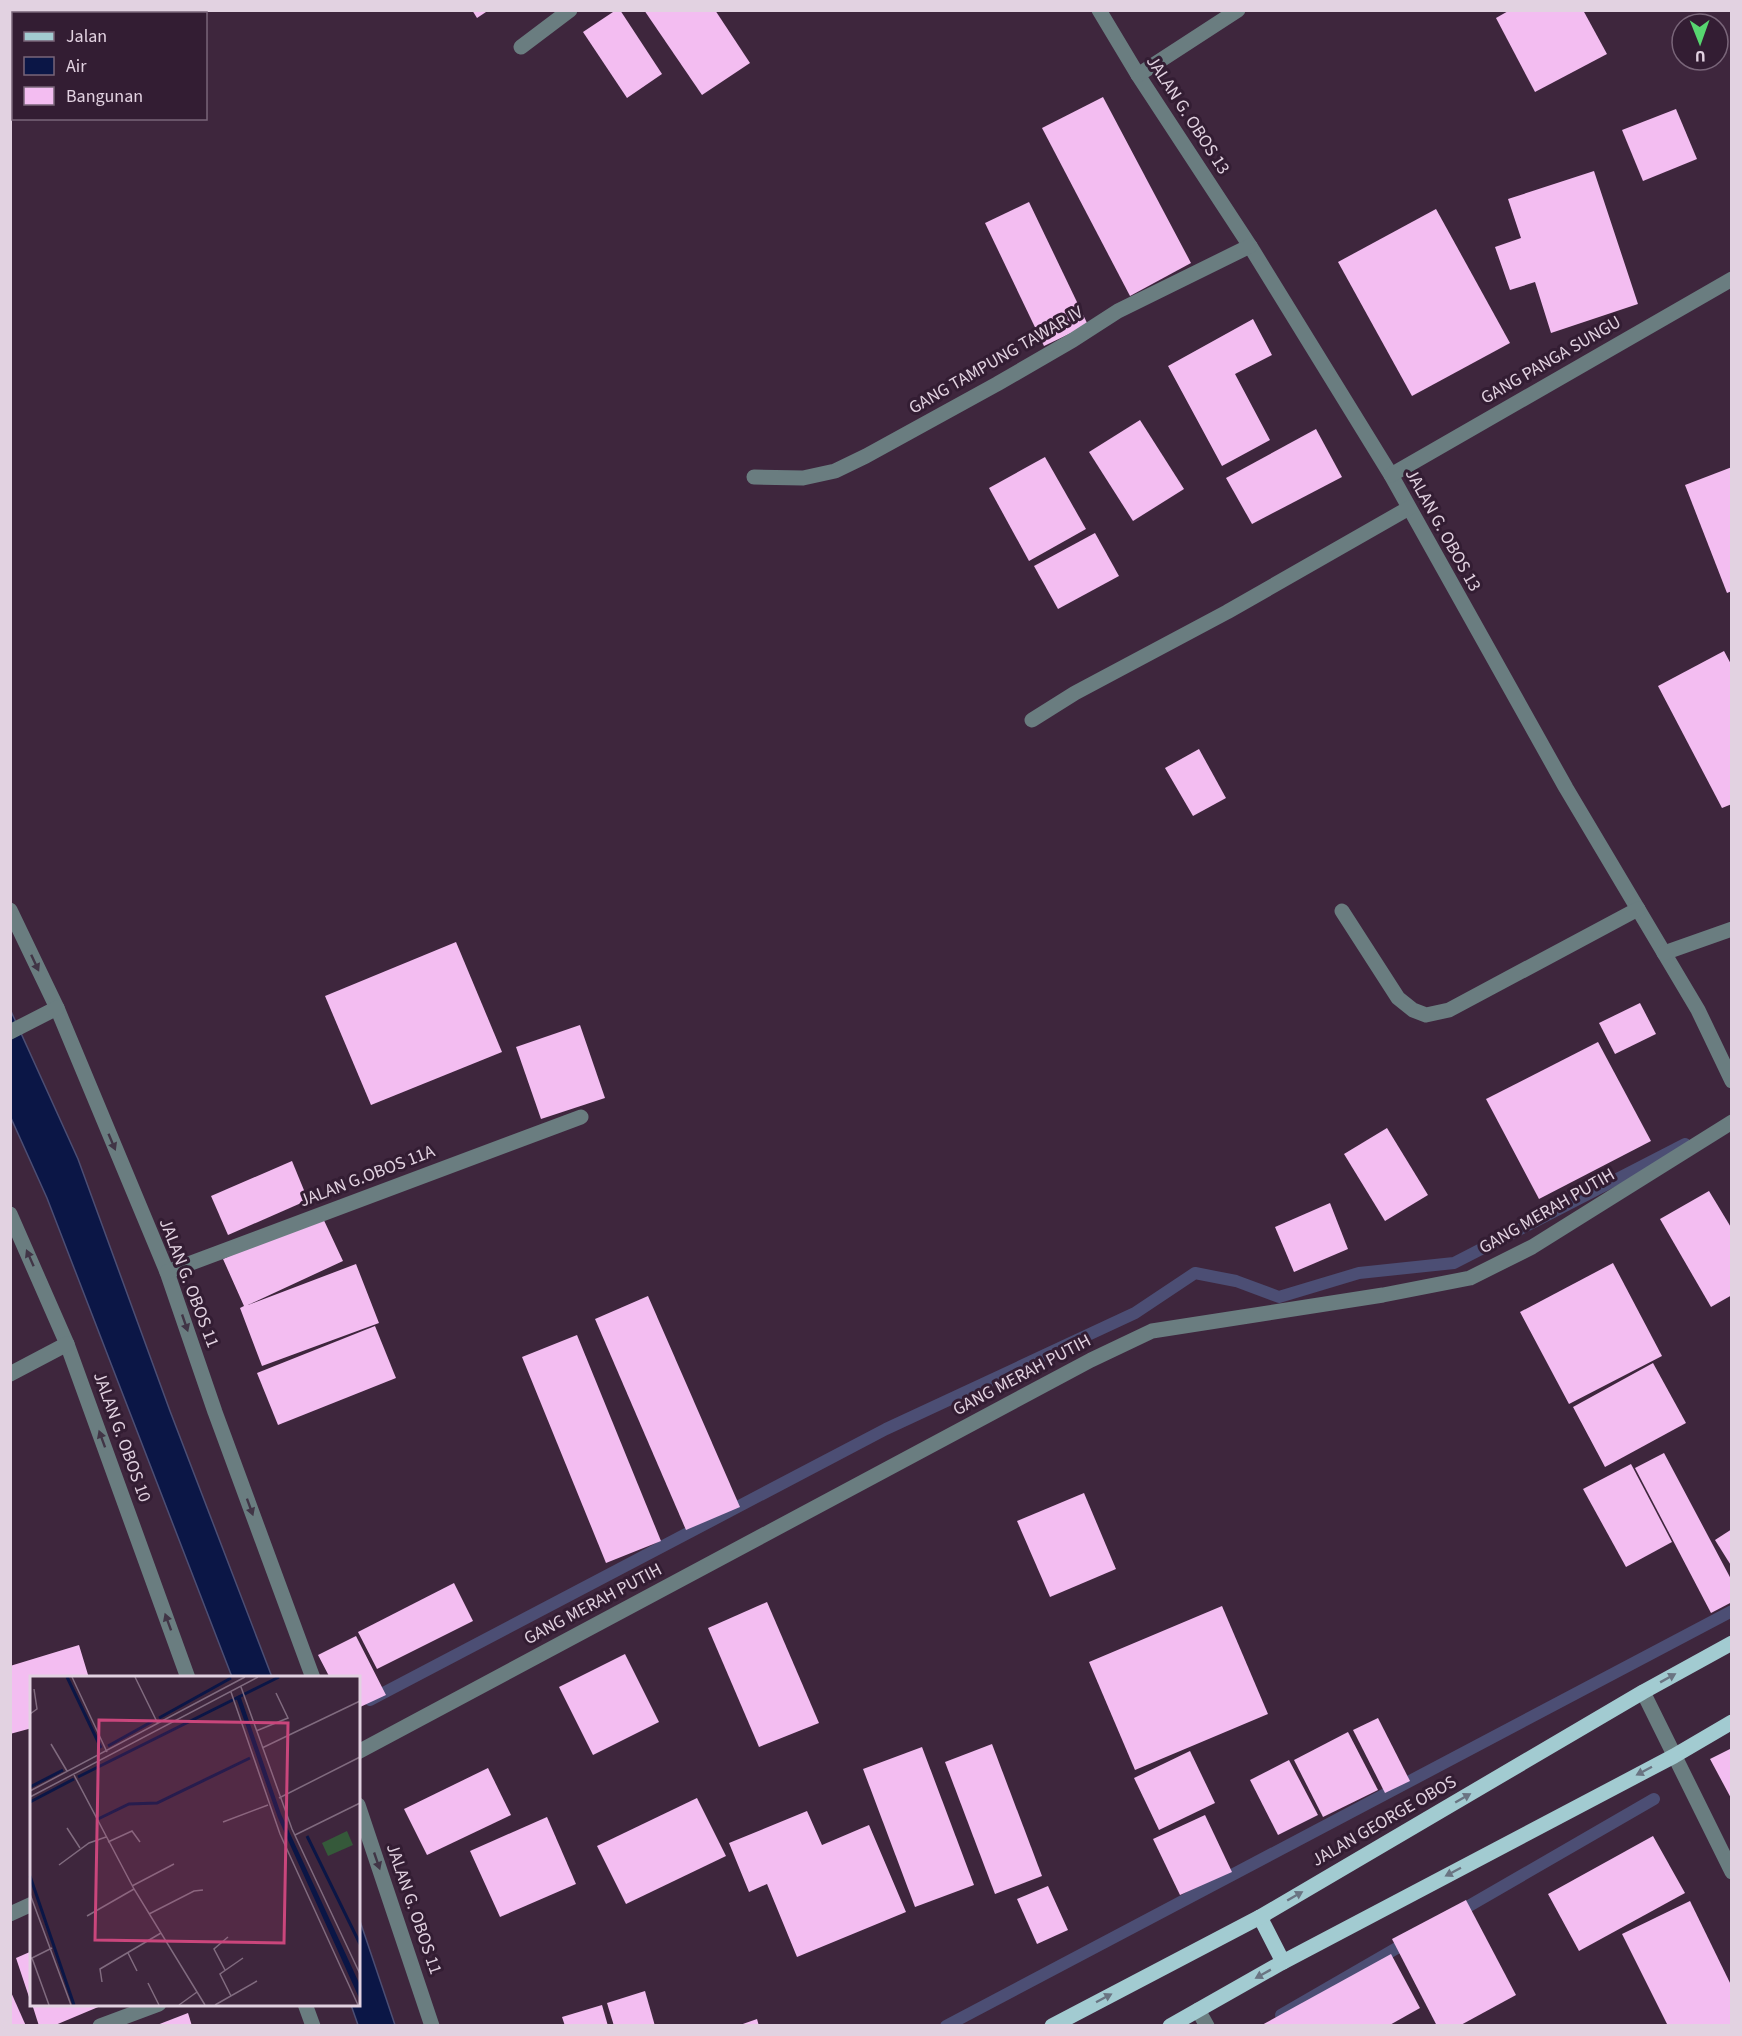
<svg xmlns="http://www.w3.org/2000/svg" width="1742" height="2036" font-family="'Source Sans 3',sans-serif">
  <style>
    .water { fill: #0b1646; stroke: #4c4e74; stroke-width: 1.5 }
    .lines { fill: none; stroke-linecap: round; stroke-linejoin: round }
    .stream { stroke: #4c4e74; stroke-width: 12 }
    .building { fill: #f3bdf1 }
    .minor { stroke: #6a7d80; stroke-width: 15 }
    .major { stroke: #a2cbd1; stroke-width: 15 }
    .oneway { fill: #413546 }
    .oneway2 { fill: #6a7482 }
    .labels { text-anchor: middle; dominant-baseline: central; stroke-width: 6; stroke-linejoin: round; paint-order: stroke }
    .street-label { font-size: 18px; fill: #e2d2e1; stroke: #331d33 }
    .inset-river { fill: none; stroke: #0b1646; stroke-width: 3 }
    .inset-road { fill: none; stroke: #806b7f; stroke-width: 1.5 }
    .view { fill: #ca467c; fill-opacity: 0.15; stroke: #ca467c; stroke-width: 3 }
    .inset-edge { fill: none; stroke: #e2d2e1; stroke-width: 3 }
  </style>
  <rect width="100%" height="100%" fill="#3e263d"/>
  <g class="water">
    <path d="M10,1009l68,150 92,252 102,266h-40l-185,-479 -36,-80z"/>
    <path d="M359,1918l36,107h-37l-7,-20 7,-1z"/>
  </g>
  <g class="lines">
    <g class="stream">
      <path d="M370,1700l516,-271 249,-116 60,-40 41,8 43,16 80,-24 95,-10 231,-119"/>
      <path d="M1455,1914l199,-115"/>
      <path d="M1281,2015l128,-74"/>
      <path d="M946,2026l786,-415"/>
    </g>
  </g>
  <g class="building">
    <path d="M472,10h17l-12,8z"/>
    <path d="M616,10h4l42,64 -35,24 -44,-66z"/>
    <path d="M644,10h71l35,53 -48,32z"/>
    <path d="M1510,10h73l24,44 -72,38 -39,-74z"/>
    <path d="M1103,97l88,166 -61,33 -88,-168z"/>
    <path d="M1676,109l21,50 -54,22 -21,-51z"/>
    <path d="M1594,171l44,133 -87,29 -16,-51 -25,8 -15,-43 26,-9 -13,-39z"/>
    <path d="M1029,202l59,123 -44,21 -59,-123z"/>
    <path d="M1436,209l74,134 -98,53 -74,-134z"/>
    <path d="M1253,319l19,36 -37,19 35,66 -48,26 -54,-100z"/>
    <path d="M1140,420l44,69 -51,32 -44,-69z"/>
    <path d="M1316,429l26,48 -90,47 -26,-46z"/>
    <path d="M1045,457l41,72 -57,32 -40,-73z"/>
    <path d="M1732,467v124l-5,2 -42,-108z"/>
    <path d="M1095,533l24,43 -61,33 -24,-43z"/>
    <path d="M1724,651l8,15v138l-10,4 -64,-122z"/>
    <path d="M1199,749l27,49 -33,18 -28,-48z"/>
    <path d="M456,942l46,110 -131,53 -46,-109z"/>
    <path d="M1640,1003l16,31 -41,20 -16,-31z"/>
    <path d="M580,1025l25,73 -64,21 -25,-72z"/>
    <path d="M1598,1042l53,99 -112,58 -53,-100z"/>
    <path d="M1387,1128l41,67 -43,26 -41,-67z"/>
    <path d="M292,1161l16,39 -80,35 -17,-39z"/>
    <path d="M1709,1191l23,38v66l-21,12 -51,-88z"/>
    <path d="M1330,1203l18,46 -54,23 -19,-45z"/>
    <path d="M321,1214l22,47 -95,44 108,-41 23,59 -117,43 -22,-58 4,-2 -21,-47z"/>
    <path d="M1613,1263l49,93 -93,48 -49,-92z"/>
    <path d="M648,1296l92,211 -54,23 -91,-211z"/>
    <path d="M375,1326l21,52 -118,47 -21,-52z"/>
    <path d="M577,1335l84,206 -55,22 -84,-206z"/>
    <path d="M1653,1363l33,60 -81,44 -32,-60z"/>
    <path d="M1664,1453l68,128v21l-21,11 -76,-145z"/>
    <path d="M1631,1464l41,78 -46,25 -43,-78z"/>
    <path d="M1084,1493l32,76 -66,28 -33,-76z"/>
    <path d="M1732,1529v38l-17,-27z"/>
    <path d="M454,1583l19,38 -96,48 -19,-37z"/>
    <path d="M767,1602l52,121 -60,24 -51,-119z"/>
    <path d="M1222,1606l46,108 -133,56 -46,-108z"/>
    <path d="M356,1636l30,59 -28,13v-30h-28l-12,-23z"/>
    <path d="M79,1645l10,33h-57v50l-22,6v-68z"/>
    <path d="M625,1654l34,68 -66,33 -34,-68z"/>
    <path d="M1378,1718l32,63 -25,12 -32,-63z"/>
    <path d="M1348,1732l30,58 -55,27 -29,-57z"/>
    <path d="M992,1744l50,132 -47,18 -50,-132z"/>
    <path d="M922,1747l52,138 -59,22 -52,-138z"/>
    <path d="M1732,1748v52l-22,-41z"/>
    <path d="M1190,1751l25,52 -56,27 -25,-52z"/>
    <path d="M1289,1760l29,55 -40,20 -28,-55z"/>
    <path d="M488,1768l23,47 -84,40 -23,-46z"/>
    <path d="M697,1798l29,58 -100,48 -29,-58z"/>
    <path d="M807,1811l15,34 47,-20 37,87 -109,45 -30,-73 -18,8 -20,-49z"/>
    <path d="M1205,1815l27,57 -52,23 -27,-56z"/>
    <path d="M547,1817l29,67 -76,33 -30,-66z"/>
    <path d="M1653,1836l32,57 -106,58 -31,-57z"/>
    <path d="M1048,1886l20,44 -31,14 -20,-45z"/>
    <path d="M1466,1900l50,95 -57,31h-22l-45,-87z"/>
    <path d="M1690,1901l42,86v37l-3,2h-61l-46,-92z"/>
    <path d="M32,1951v52h-1l-15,-45z"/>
    <path d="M1391,1954l29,54 -32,18h-128z"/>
    <path d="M10,1990l16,36h-16z"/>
    <path d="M645,1991l10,35h-41l-7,-23z"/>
    <path d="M32,2004h71v1l-50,21h-14z"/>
    <path d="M602,2005l6,21h-43l-3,-9z"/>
    <path d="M188,2013l4,13h-35v-1z"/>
    <path d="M757,2019l2,7h-19v-1z"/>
  </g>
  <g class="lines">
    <g class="minor">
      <path d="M1099,10l39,65 112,171 141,229 175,313 132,222 34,71"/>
      <path d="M521,47l49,-37"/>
      <path d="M1138,75l100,-65"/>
      <path d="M1391,475l341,-196"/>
      <path d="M754,477l49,1 32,-7 31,-15 131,-72 76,-44 45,-29 132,-65"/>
      <path d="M1032,720l43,-27 152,-81 182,-104"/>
      <path d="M10,910l47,98 110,264 48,140 98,266"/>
      <path d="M1342,911l56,87 15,12 13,5 23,-5 189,-101"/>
      <path d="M1664,953l68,-24"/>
      <path d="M10,1032l47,-24"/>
      <path d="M10,1214l57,130 121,334"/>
      <path d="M167,1272l414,-155"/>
      <path d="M10,1374l57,-30"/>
      <path d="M1643,1692l89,180"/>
      <path d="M358,1752l733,-392 61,-29 231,-36 87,-17 62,-31 200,-125"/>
      <path d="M358,1805l74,221"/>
      <path d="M10,1914l22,-10"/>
      <path d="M305,2004l8,22"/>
      <path d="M1198,2010l9,16"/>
      <path d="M100,2026l59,-22"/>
    </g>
    <g class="major">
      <path d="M1260,1917l23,45"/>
      <path d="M1052,2026l208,-109 383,-225 89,-49"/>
      <path d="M1170,2026l113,-64 391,-206 58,-34"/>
    </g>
  </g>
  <defs><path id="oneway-solid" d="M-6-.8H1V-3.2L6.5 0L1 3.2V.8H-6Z" transform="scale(1.5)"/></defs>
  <g class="oneway">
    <use href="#oneway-solid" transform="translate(35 963) rotate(65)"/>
    <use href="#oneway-solid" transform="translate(112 1142) rotate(67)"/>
    <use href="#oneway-solid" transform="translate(30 1258) rotate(-114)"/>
    <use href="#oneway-solid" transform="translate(185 1323) rotate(71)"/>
    <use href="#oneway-solid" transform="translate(102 1439) rotate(-110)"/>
    <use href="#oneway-solid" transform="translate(250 1507) rotate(70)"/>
    <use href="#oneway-solid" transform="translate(168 1622) rotate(-110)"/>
    <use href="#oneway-solid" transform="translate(377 1861) rotate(71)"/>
  </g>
  <g class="oneway2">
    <use href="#oneway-solid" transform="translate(1668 1678) rotate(-29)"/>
    <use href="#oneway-solid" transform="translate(1644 1771) rotate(152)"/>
    <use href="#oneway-solid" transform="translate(1463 1798) rotate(-30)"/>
    <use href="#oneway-solid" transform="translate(1453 1872) rotate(152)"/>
    <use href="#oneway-solid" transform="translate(1295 1896) rotate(-30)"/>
    <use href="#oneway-solid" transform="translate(1263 1974) rotate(151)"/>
    <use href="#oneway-solid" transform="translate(1104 1998) rotate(-28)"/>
  </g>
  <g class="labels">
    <g class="street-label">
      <text transform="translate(1188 115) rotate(57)">JALAN G. OBOS 13</text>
      <text transform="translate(996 360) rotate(-30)">GANG TAMPUNG TAWAR IV</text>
      <text transform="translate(1551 360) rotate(-30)">GANG PANGA SUNGU</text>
      <text transform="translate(1443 530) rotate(61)">JALAN G. OBOS 13</text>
      <text transform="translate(367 1176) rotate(-21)">JALAN G.OBOS 11A</text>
      <text transform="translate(1547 1211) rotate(-30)">GANG MERAH PUTIH</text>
      <text transform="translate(189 1283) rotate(69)">JALAN G. OBOS 11</text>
      <text transform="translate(1022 1375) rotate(-28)">GANG MERAH PUTIH</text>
      <text transform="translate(122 1437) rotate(70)">JALAN G. OBOS 10</text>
      <text transform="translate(593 1604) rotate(-28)">GANG MERAH PUTIH</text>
      <text transform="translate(1384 1821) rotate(-30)">JALAN GEORGE OBOS</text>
      <text transform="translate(414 1909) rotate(71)">JALAN G. OBOS 11</text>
    </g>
  </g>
  <g transform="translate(30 1676)">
    <rect width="330" height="330" fill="#3e263d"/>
    <path d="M317,155l6,14 -25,11 -6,-13z" fill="#35593a"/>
    <path d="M210,19l41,119 79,171v15l-82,-182 -42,-121z" fill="#0b1646"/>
    <path class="inset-river" d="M37,1l34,71M129,42l72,-40M78,70l45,-25M48,101l201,-100M0,111l33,-17M0,126l44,-23M68,143l31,-15 28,-1 93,-45M277,160l53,108M0,200l44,129"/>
    <path class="inset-road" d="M42,1l35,75M105,1l23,47M211,11l51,142 68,145M201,16l49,142 78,171M0,38l7,-5 -3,-20M226,55l32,-13 -12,-25M21,68l16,27M232,72l98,-47M44,99l60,114 71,116M0,115l215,-114M0,121l228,-120M249,122l81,-41M193,146l45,-17M37,152l13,20M265,159l65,-32M78,166l24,-11 8,11M29,189l30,-22 17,-6M102,210l42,-22M0,218l41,111M119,238l45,-23 9,-1M57,240l47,-27M98,277l9,18M2,282l17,47M0,283l22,-11M195,294l-11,-21 14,-12M72,306l-2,-13 61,-36M118,307l11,22M201,320l-11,-22 23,-16M149,329l18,-13M185,329l42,-24"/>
    <path class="view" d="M69,44l189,3 -4,220 -189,-3z"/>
    <rect width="330" height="330" class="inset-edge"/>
  </g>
  <rect width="1742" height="2036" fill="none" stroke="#e2d2e1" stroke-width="24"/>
  <rect x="12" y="12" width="195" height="108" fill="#331d33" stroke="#796579" stroke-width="1.5"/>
  <rect x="24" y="32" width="30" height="9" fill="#a2cbd1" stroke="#796579" stroke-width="1.5"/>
  <text x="66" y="42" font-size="18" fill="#e2d2e1">Jalan</text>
  <rect x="24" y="57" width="30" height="18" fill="#0b1646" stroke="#796579" stroke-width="1.5"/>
  <text x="66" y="72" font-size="18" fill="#e2d2e1">Air</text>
  <rect x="24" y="87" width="30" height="18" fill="#f3bdf1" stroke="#796579" stroke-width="1.5"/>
  <text x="66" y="102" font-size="18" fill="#e2d2e1">Bangunan</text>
  <g transform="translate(1700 42) rotate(179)"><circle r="28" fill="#331d33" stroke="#796579" stroke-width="1.5"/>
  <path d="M0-4.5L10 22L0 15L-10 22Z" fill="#57d670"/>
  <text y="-9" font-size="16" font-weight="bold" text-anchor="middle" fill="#e2d2e1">U</text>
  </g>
</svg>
